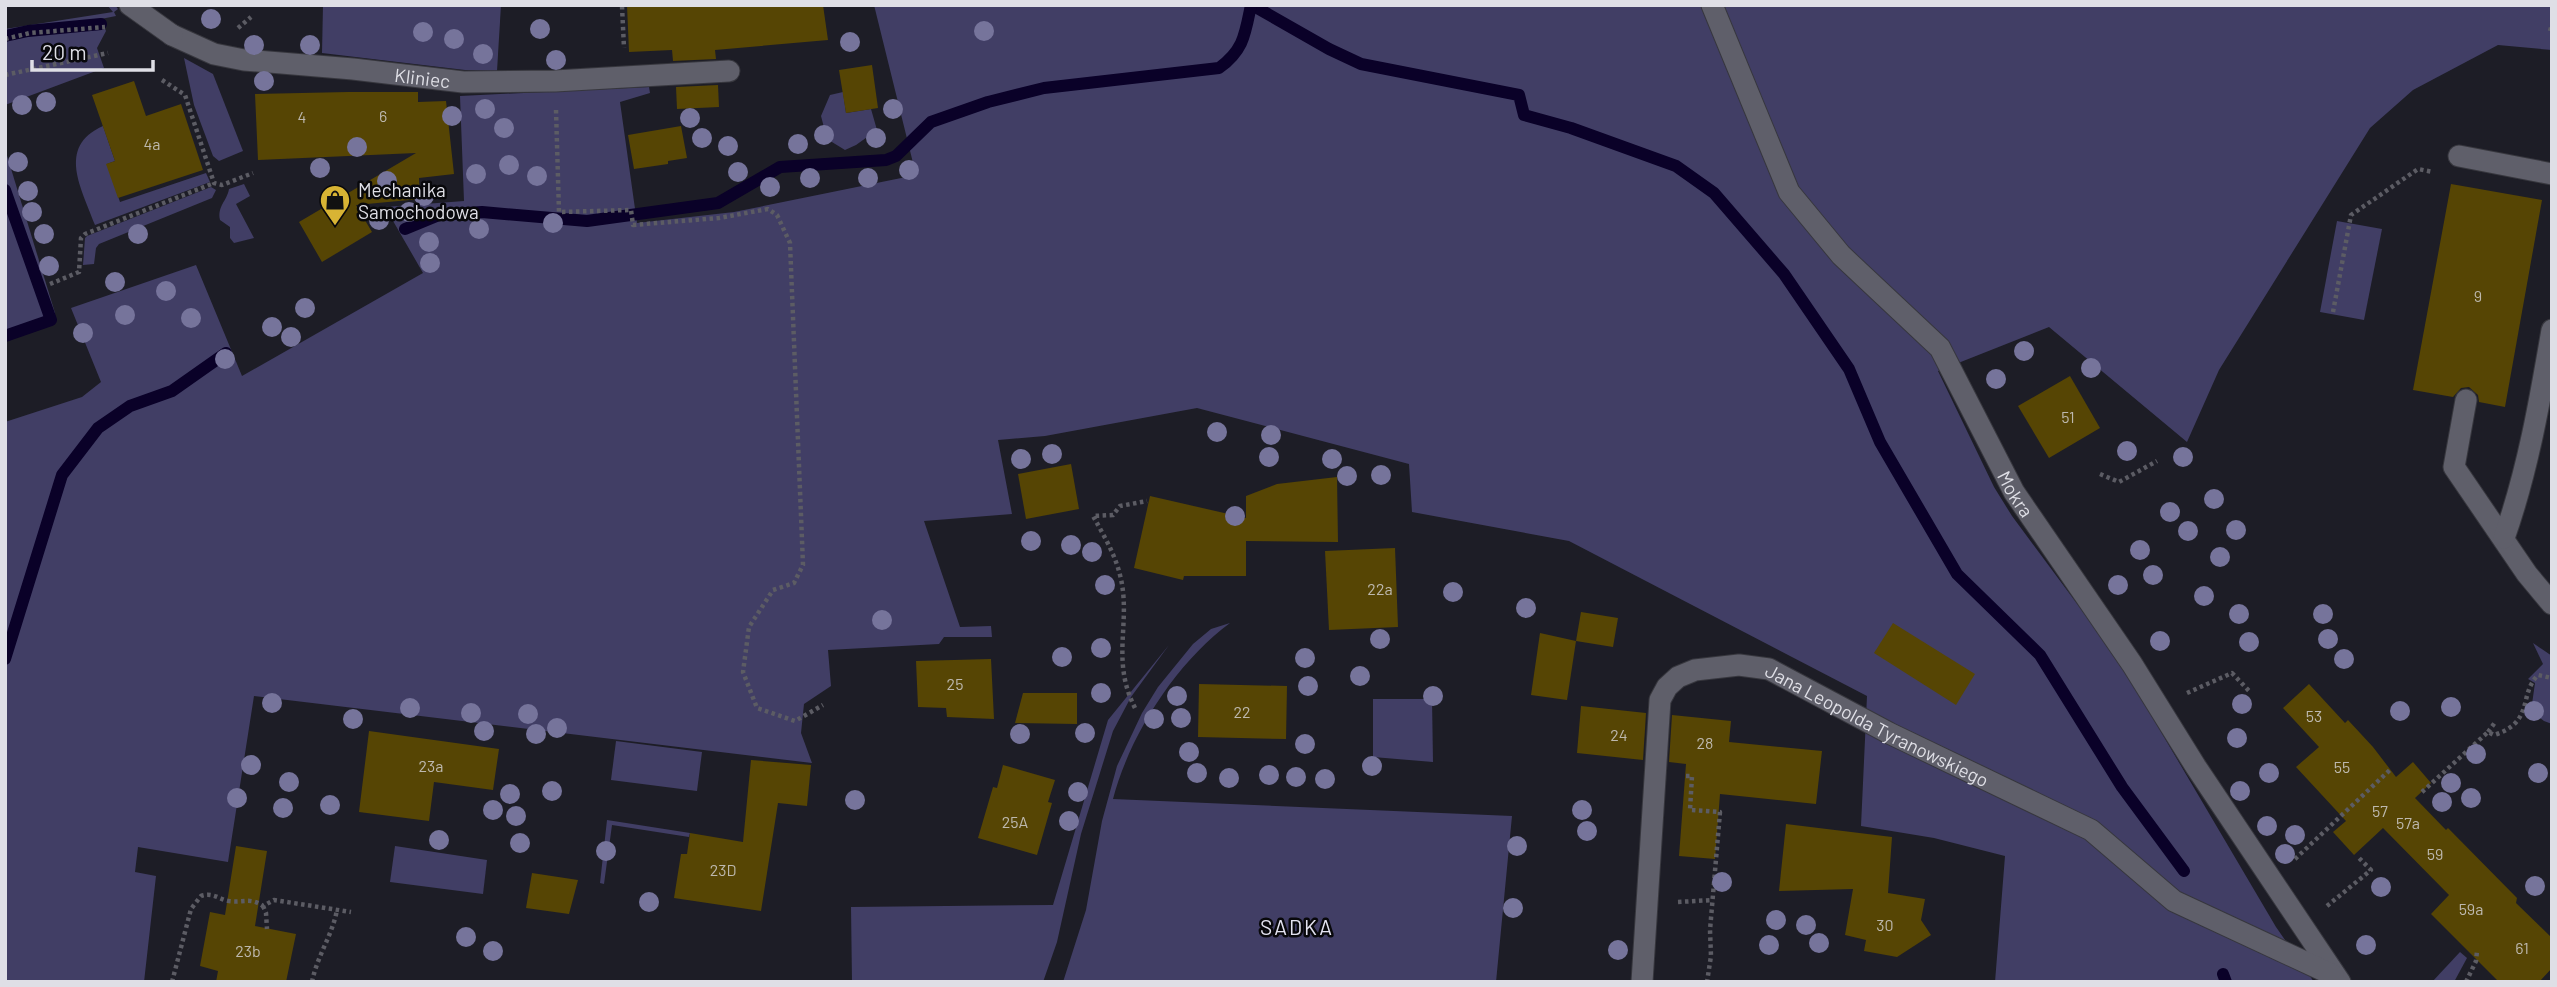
<svg xmlns="http://www.w3.org/2000/svg" width="2557" height="987" font-family="Barlow,sans-serif">
  <style>
    .green { fill: #413e65 }
    .lines { fill: none; stroke-linecap: round; stroke-linejoin: round }
    .stream { stroke: #0a0128; stroke-width: 12 }
    .building { fill: #564504 }
    .lane-casing { stroke: #37373e; stroke-width: 23 }
    .street-casing { stroke: #37373e; stroke-width: 23 }
    .path { stroke: #5c5c64; stroke-width: 4.5; stroke-dasharray: 3.5 3.5; stroke-linecap: butt }
    .lane { stroke: #5f5f6a; stroke-width: 21 }
    .street { stroke: #5f5f6a; stroke-width: 21 }
    .tree { fill: #76749b }
    .labels { text-anchor: middle; dominant-baseline: central; stroke-width: 5; stroke-linejoin: round; paint-order: stroke }
    .number-label { font-size: 16px; fill: #bdb8ae }
    .street-label { font-size: 19px; fill: #dfdfe6; stroke: #08080b }
    .poi-label { font-size: 19px; fill: #dfdfe6; stroke: #08080b; text-anchor: start }
    .neighbourhood-label { font-size: 21px; letter-spacing: 2px; fill: #e3e2f0; stroke: #08080b }
  </style>
  <rect width="100%" height="100%" fill="#1d1d26"/>
  <g class="green">
    <path d="M107,5h8l3,4 -4,3 2,4 -15,3 5,12 -9,17 7,20 -99,37v-76l108,-17z"/>
    <path d="M323,5h178l-4,66 -32,-1 -143,-17z"/>
    <path d="M874,5h1678v45l-54,-5 -85,45 -43,38 -151,242 -32,72 -138,-115 -111,44 56,116 18,29 106,143 158,268 38,55h-319l10,-126 -71,-18 -73,-12 6,-130 -298,-155 -157,-29 -3,-48 -212,-56 -152,28 -47,4 14,74 -88,7 36,106 31,-1 1,11h-48l-5,7 -111,6 3,36 -27,18 -3,29 11,30 -558,-67 -26,166 -90,-15 -3,25 21,4 -12,106h-139v-560l77,-25 19,-15 -30,-74 125,-43 46,111 181,-103 -38,-66 79,-6 -4,-105 189,-9 1,6 -30,9 17,121 97,-11 182,-37z"/>
    <path d="M184,58l29,16 30,77 -24,10 -6,-5 -19,-51z"/>
    <path d="M843,92l3,21 25,-4 6,21 -21,15 -11,5 -18,-11 -6,-23 9,-21z"/>
    <path d="M103,126l12,35 -8,3 13,38 86,-29 4,9 -115,43c-13,-36 -39,-78 8,-99z"/>
    <path d="M5,149l50,164 -50,18z"/>
    <path d="M244,184l6,12 -14,8 18,34 -20,5 -4,-5v-11l-10,-7c-3,-14 7,-19 9,-31z"/>
    <path d="M211,187l5,3 -4,8 -113,46 -3,4 -2,16 -11,1 2,-27 2,-2z"/>
    <path d="M2337,221l45,8 -18,91 -44,-8z"/>
    <path d="M1230,623c-53,39 -100,111 -117,176l399,17 -16,166h-433l23,-72 16,-89 15,-55 25,-53 16,-26 35,-43 18,-15z"/>
    <path d="M2533,643l19,13v68l-8,-3 -13,-10 4,-28 -7,-4 15,-15z"/>
    <path d="M1169,645l-38,52 -18,34 -32,103 -24,108 -14,40h-191l-1,-75 202,-2 55,-185z"/>
    <path d="M1373,699h59l1,63 -60,-5z"/>
    <path d="M616,741l86,11 -5,39 -86,-11z"/>
    <path d="M607,820l83,13 -1,4 -77,-12 -8,59 -4,-1z"/>
    <path d="M395,846l92,14 -4,34 -93,-12z"/>
    <path d="M2460,952l7,6 -13,24h-22z"/>
  </g>
  <g class="lines">
    <g class="stream">
      <path d="M1252,5l77,44 32,15 158,31 5,20 47,13 105,38 38,27 70,81 65,95 31,73 77,132 83,81 82,132 62,84"/>
      <path d="M5,36l23,-5 73,-7"/>
      <path d="M5,190l46,130 -46,16"/>
      <path d="M405,229l34,-14 43,-3 105,9 131,-18 62,-36 106,-7 10,-4 35,-34 57,-20 56,-14 175,-20c25,-18 26,-34 32,-63"/>
      <path d="M5,659l57,-184 36,-47 32,-22 42,-15 54,-38"/>
      <path d="M2223,974l3,8"/>
    </g>
  </g>
  <g class="building">
    <path d="M627,5h196l5,35 -113,10 1,9 -43,2 -1,-11 -43,2z"/>
    <path d="M872,65l6,43 -32,5 -7,-43z"/>
    <path d="M134,81l12,35 35,-12 22,66 -85,28 -12,-34 9,-3 -23,-66z"/>
    <path d="M718,85l1,22 -42,2 -1,-22z"/>
    <path d="M348,92h70v10l28,-1 8,73 -35,4 1,21 -64,6 16,27 -50,30 -23,-40 117,-69 -158,7 -3,-66z"/>
    <path d="M681,126l6,32 -19,3v3l-34,5 -6,-34z"/>
    <path d="M2451,184l91,16 -37,207 -26,-5 -1,-7 -9,-8 -8,1 -8,9 -40,-7z"/>
    <path d="M2070,376l30,52 -51,30 -31,-52z"/>
    <path d="M1071,464l8,45 -53,10 -8,-45z"/>
    <path d="M1337,477l1,65 -92,-1v35h-62l-1,4 -49,-12 16,-72 96,22v-22l31,-12z"/>
    <path d="M1395,548l3,79 -69,3 -4,-79z"/>
    <path d="M1581,612l37,6 -5,29 -37,-6z"/>
    <path d="M1893,623l82,51 -19,31 -82,-52z"/>
    <path d="M1540,633l36,8 -9,59 -36,-5z"/>
    <path d="M991,659l3,60 -47,-2 -1,-9 -28,-1 -2,-46z"/>
    <path d="M1199,684l88,2 -1,53 -88,-2z"/>
    <path d="M2309,684l36,39 3,-3 25,27 23,30 17,-15 18,21 -16,15 31,32 2,-2 69,70 -1,5 36,35v30l-13,14h-40l-68,-68 18,-19 -66,-67 -29,27 -21,-23 13,-11 -50,-54 23,-20 -36,-39z"/>
    <path d="M1023,693h54v31l-62,-1z"/>
    <path d="M1581,706l65,7 -3,47 -66,-7z"/>
    <path d="M1672,715l59,6 -2,21 93,9 -6,53 -96,-10 -5,65 -36,-3 7,-92 -17,-2z"/>
    <path d="M369,731l130,18 -6,41 -59,-8 -5,39 -70,-9z"/>
    <path d="M751,760l60,5 -4,41 -29,-3 -17,108 -87,-13 7,-44h6l3,-21 53,9z"/>
    <path d="M1003,765l52,15 -7,22 4,1 -15,52 -59,-17 15,-51 4,1z"/>
    <path d="M1786,824l106,13 -4,56 37,6 -4,21 10,15 -34,22 -33,-6 2,-11 -21,-5 8,-46 -74,2z"/>
    <path d="M236,846l31,5 -12,75 41,8 -10,48h-70l2,-11 -18,-5 10,-54 15,3z"/>
    <path d="M532,873l46,7 -9,34 -43,-6z"/>
  </g>
  <g class="lines">
    <g class="lane-casing">
      <g id="lane">
        <path id="s1" d="M1712,5l77,187 52,63 99,93 74,144 118,172 64,103 144,215"/>
        <path id="s2" d="M172,35l42,19 30,6 109,9 110,13 92,-1 174,-10"/>
        <path d="M2459,156l93,18"/>
        <path d="M2466,400l-12,67 73,107 25,30"/>
        <path d="M2504,538c24,-68 36,-138 48,-208"/>
        <path id="s3" d="M1642,982l18,-282 7,-13 11,-10 17,-7 44,-5 30,4 120,64 202,97 83,71 159,74"/>
      </g>
    </g>
    <g class="street-casing">
      <path id="street" d="M130,5l42,30"/>
    </g>
    <g class="path">
      <path d="M622,6l2,42"/>
      <path d="M238,28l13,-11"/>
      <path d="M2550,31l2,-7"/>
      <path d="M5,39l25,-6 75,-6"/>
      <path d="M5,75l103,-22"/>
      <path d="M162,80l23,15 29,88 8,2 31,-12"/>
      <path d="M556,110l3,102 72,-2 2,15 86,-7 49,-9 9,6 13,28 13,322 -9,18 -21,7 -24,37 -6,45 14,36 38,13 28,-16"/>
      <path d="M50,284l29,-12 2,-34 4,-4 129,-51"/>
      <path d="M2333,312l18,-97 67,-46 15,3"/>
      <path d="M2100,474l19,8 38,-21"/>
      <path d="M2187,693l45,-20 19,20"/>
      <path d="M1135,708c-25,-49 -3,-86 -15,-133 -5,-21 -17,-41 -27,-59l20,-1 7,-9 27,-5"/>
      <path d="M2488,732l8,-11"/>
      <path d="M1686,776h6l-2,34 30,2 -10,118 1,26 -4,26"/>
      <path d="M2422,792l66,-60 6,3c41,-13 24,-40 44,-60l14,3"/>
      <path d="M2295,859l97,-91"/>
      <path d="M1678,902l35,-2"/>
      <path d="M263,906l3,7 1,16"/>
      <path d="M2327,906l44,-36 -12,-12"/>
      <path d="M172,982l19,-73 10,-13c12,-4 17,3 28,5 13,2 22,-4 34,5l11,-6 77,12"/>
      <path d="M312,982c5,-26 20,-46 25,-72"/>
      <path d="M2466,982l10,-21 1,-10"/>
    </g>
    <use href="#lane" class="lane"/>
    <use href="#street" class="street"/>
  </g>
  <g class="tree">
    <circle cx="211" cy="19" r="10"/>
    <circle cx="540" cy="29" r="10"/>
    <circle cx="984" cy="31" r="10"/>
    <circle cx="423" cy="32" r="10"/>
    <circle cx="454" cy="39" r="10"/>
    <circle cx="850" cy="42" r="10"/>
    <circle cx="254" cy="45" r="10"/>
    <circle cx="310" cy="45" r="10"/>
    <circle cx="483" cy="54" r="10"/>
    <circle cx="556" cy="60" r="10"/>
    <circle cx="264" cy="81" r="10"/>
    <circle cx="46" cy="102" r="10"/>
    <circle cx="22" cy="105" r="10"/>
    <circle cx="485" cy="109" r="10"/>
    <circle cx="893" cy="109" r="10"/>
    <circle cx="452" cy="116" r="10"/>
    <circle cx="690" cy="118" r="10"/>
    <circle cx="504" cy="128" r="10"/>
    <circle cx="824" cy="135" r="10"/>
    <circle cx="702" cy="138" r="10"/>
    <circle cx="876" cy="138" r="10"/>
    <circle cx="798" cy="144" r="10"/>
    <circle cx="728" cy="146" r="10"/>
    <circle cx="357" cy="147" r="10"/>
    <circle cx="18" cy="162" r="10"/>
    <circle cx="509" cy="165" r="10"/>
    <circle cx="320" cy="168" r="10"/>
    <circle cx="909" cy="170" r="10"/>
    <circle cx="738" cy="172" r="10"/>
    <circle cx="476" cy="174" r="10"/>
    <circle cx="537" cy="176" r="10"/>
    <circle cx="810" cy="178" r="10"/>
    <circle cx="868" cy="178" r="10"/>
    <circle cx="387" cy="181" r="10"/>
    <circle cx="770" cy="187" r="10"/>
    <circle cx="28" cy="191" r="10"/>
    <circle cx="424" cy="196" r="10"/>
    <circle cx="32" cy="212" r="10"/>
    <circle cx="409" cy="212" r="10"/>
    <circle cx="379" cy="220" r="10"/>
    <circle cx="553" cy="223" r="10"/>
    <circle cx="479" cy="229" r="10"/>
    <circle cx="44" cy="234" r="10"/>
    <circle cx="138" cy="234" r="10"/>
    <circle cx="429" cy="242" r="10"/>
    <circle cx="430" cy="263" r="10"/>
    <circle cx="49" cy="266" r="10"/>
    <circle cx="115" cy="282" r="10"/>
    <circle cx="166" cy="291" r="10"/>
    <circle cx="305" cy="308" r="10"/>
    <circle cx="125" cy="315" r="10"/>
    <circle cx="191" cy="318" r="10"/>
    <circle cx="272" cy="327" r="10"/>
    <circle cx="83" cy="333" r="10"/>
    <circle cx="291" cy="337" r="10"/>
    <circle cx="2024" cy="351" r="10"/>
    <circle cx="225" cy="359" r="10"/>
    <circle cx="2091" cy="368" r="10"/>
    <circle cx="1996" cy="379" r="10"/>
    <circle cx="1217" cy="432" r="10"/>
    <circle cx="1271" cy="435" r="10"/>
    <circle cx="2127" cy="451" r="10"/>
    <circle cx="1052" cy="454" r="10"/>
    <circle cx="1269" cy="457" r="10"/>
    <circle cx="2183" cy="457" r="10"/>
    <circle cx="1021" cy="459" r="10"/>
    <circle cx="1332" cy="459" r="10"/>
    <circle cx="1381" cy="475" r="10"/>
    <circle cx="1347" cy="476" r="10"/>
    <circle cx="2214" cy="499" r="10"/>
    <circle cx="2170" cy="512" r="10"/>
    <circle cx="1235" cy="516" r="10"/>
    <circle cx="2236" cy="530" r="10"/>
    <circle cx="2188" cy="531" r="10"/>
    <circle cx="1031" cy="541" r="10"/>
    <circle cx="1071" cy="545" r="10"/>
    <circle cx="2140" cy="550" r="10"/>
    <circle cx="1092" cy="552" r="10"/>
    <circle cx="2220" cy="557" r="10"/>
    <circle cx="2153" cy="575" r="10"/>
    <circle cx="1105" cy="585" r="10"/>
    <circle cx="2118" cy="585" r="10"/>
    <circle cx="1453" cy="592" r="10"/>
    <circle cx="2204" cy="596" r="10"/>
    <circle cx="1526" cy="608" r="10"/>
    <circle cx="2239" cy="614" r="10"/>
    <circle cx="2323" cy="614" r="10"/>
    <circle cx="882" cy="620" r="10"/>
    <circle cx="1380" cy="639" r="10"/>
    <circle cx="2328" cy="639" r="10"/>
    <circle cx="2160" cy="641" r="10"/>
    <circle cx="2249" cy="642" r="10"/>
    <circle cx="1101" cy="648" r="10"/>
    <circle cx="1062" cy="657" r="10"/>
    <circle cx="1305" cy="658" r="10"/>
    <circle cx="2344" cy="659" r="10"/>
    <circle cx="1360" cy="676" r="10"/>
    <circle cx="1308" cy="686" r="10"/>
    <circle cx="1101" cy="693" r="10"/>
    <circle cx="1177" cy="696" r="10"/>
    <circle cx="1433" cy="696" r="10"/>
    <circle cx="272" cy="703" r="10"/>
    <circle cx="2242" cy="704" r="10"/>
    <circle cx="2451" cy="707" r="10"/>
    <circle cx="410" cy="708" r="10"/>
    <circle cx="2400" cy="711" r="10"/>
    <circle cx="2534" cy="711" r="10"/>
    <circle cx="471" cy="713" r="10"/>
    <circle cx="528" cy="714" r="10"/>
    <circle cx="1181" cy="718" r="10"/>
    <circle cx="353" cy="719" r="10"/>
    <circle cx="1154" cy="719" r="10"/>
    <circle cx="557" cy="728" r="10"/>
    <circle cx="484" cy="731" r="10"/>
    <circle cx="1085" cy="733" r="10"/>
    <circle cx="536" cy="734" r="10"/>
    <circle cx="1020" cy="734" r="10"/>
    <circle cx="2237" cy="738" r="10"/>
    <circle cx="1305" cy="744" r="10"/>
    <circle cx="1189" cy="752" r="10"/>
    <circle cx="2476" cy="754" r="10"/>
    <circle cx="251" cy="765" r="10"/>
    <circle cx="1372" cy="766" r="10"/>
    <circle cx="1197" cy="773" r="10"/>
    <circle cx="2269" cy="773" r="10"/>
    <circle cx="2538" cy="773" r="10"/>
    <circle cx="1269" cy="775" r="10"/>
    <circle cx="1296" cy="777" r="10"/>
    <circle cx="1229" cy="778" r="10"/>
    <circle cx="1325" cy="779" r="10"/>
    <circle cx="289" cy="782" r="10"/>
    <circle cx="2451" cy="783" r="10"/>
    <circle cx="552" cy="791" r="10"/>
    <circle cx="2240" cy="791" r="10"/>
    <circle cx="1078" cy="792" r="10"/>
    <circle cx="510" cy="794" r="10"/>
    <circle cx="237" cy="798" r="10"/>
    <circle cx="2471" cy="798" r="10"/>
    <circle cx="855" cy="800" r="10"/>
    <circle cx="2442" cy="802" r="10"/>
    <circle cx="330" cy="805" r="10"/>
    <circle cx="283" cy="808" r="10"/>
    <circle cx="493" cy="810" r="10"/>
    <circle cx="1582" cy="810" r="10"/>
    <circle cx="516" cy="816" r="10"/>
    <circle cx="1069" cy="821" r="10"/>
    <circle cx="2267" cy="826" r="10"/>
    <circle cx="1587" cy="831" r="10"/>
    <circle cx="2295" cy="835" r="10"/>
    <circle cx="439" cy="840" r="10"/>
    <circle cx="520" cy="843" r="10"/>
    <circle cx="1517" cy="846" r="10"/>
    <circle cx="606" cy="851" r="10"/>
    <circle cx="2285" cy="854" r="10"/>
    <circle cx="1722" cy="882" r="10"/>
    <circle cx="2535" cy="886" r="10"/>
    <circle cx="2381" cy="887" r="10"/>
    <circle cx="649" cy="902" r="10"/>
    <circle cx="1513" cy="908" r="10"/>
    <circle cx="1776" cy="920" r="10"/>
    <circle cx="1806" cy="925" r="10"/>
    <circle cx="466" cy="937" r="10"/>
    <circle cx="1819" cy="943" r="10"/>
    <circle cx="1769" cy="945" r="10"/>
    <circle cx="2366" cy="945" r="10"/>
    <circle cx="1618" cy="950" r="10"/>
    <circle cx="493" cy="951" r="10"/>
  </g>
  <defs>
    <g id="shop-pin" transform="scale(1.575)"><path d="M0 17L-7.5 6A9.5 9.5 0 1 1 7.5 6Z" fill="#d8b434" stroke="#08080b"/><path d="M-5-2.5h2.3a2.7 3.5 0 0 1 5.4 0H5L5.5 6h-11ZM-1.5-2.5h3a1.5 2.3 0 0 0-3 0Z" fill="#111"/></g>
  </defs>
  <g fill-rule="evenodd">
    <use href="#shop-pin" x="335" y="200"/>
  </g>
  <g class="labels">
    <g class="number-label">
      <text x="383" y="115">6</text>
      <text x="302" y="116">4</text>
      <text x="152" y="143">4a</text>
      <text x="2478" y="295">9</text>
      <text x="2068" y="416">51</text>
      <text x="1380" y="588">22a</text>
      <text x="955" y="683">25</text>
      <text x="1242" y="711">22</text>
      <text x="2314" y="715">53</text>
      <text x="1619" y="734">24</text>
      <text x="1705" y="742">28</text>
      <text x="431" y="765">23a</text>
      <text x="2342" y="766">55</text>
      <text x="2380" y="810">57</text>
      <text x="1015" y="821">25A</text>
      <text x="2408" y="822">57a</text>
      <text x="2435" y="853">59</text>
      <text x="723" y="869">23D</text>
      <text x="2471" y="908">59a</text>
      <text x="1885" y="924">30</text>
      <text x="2522" y="947">61</text>
      <text x="248" y="950">23b</text>
    </g>
    <g class="street-label">
      <text stroke="none"><textPath href="#s2" startOffset="256">Kliniec</textPath></text>
      <text stroke="none"><textPath href="#s1" startOffset="584">Mokra</textPath></text>
      <text stroke="none"><textPath href="#s3" startOffset="527">Jana Leopolda Tyranowskiego</textPath></text>
    </g>
    <g class="poi-label">
      <text x="358" y="189">Mechanika<tspan x="358" dy="22">Samochodowa</tspan></text>
    </g>
    <g class="neighbourhood-label">
      <text x="1297" y="926">SADKA</text>
    </g>
  </g>
  <rect width="2557" height="987" fill="none" stroke="#dfdfe6" stroke-width="14"/>
  <path d="M32 60v10h121v-10" fill="none" stroke="#dfdfe6" stroke-width="3.5"/>
  <text x="42" y="60" font-size="21" fill="#dfdfe6" stroke="#08080b" stroke-width="5" paint-order="stroke">20 m</text>
</svg>
